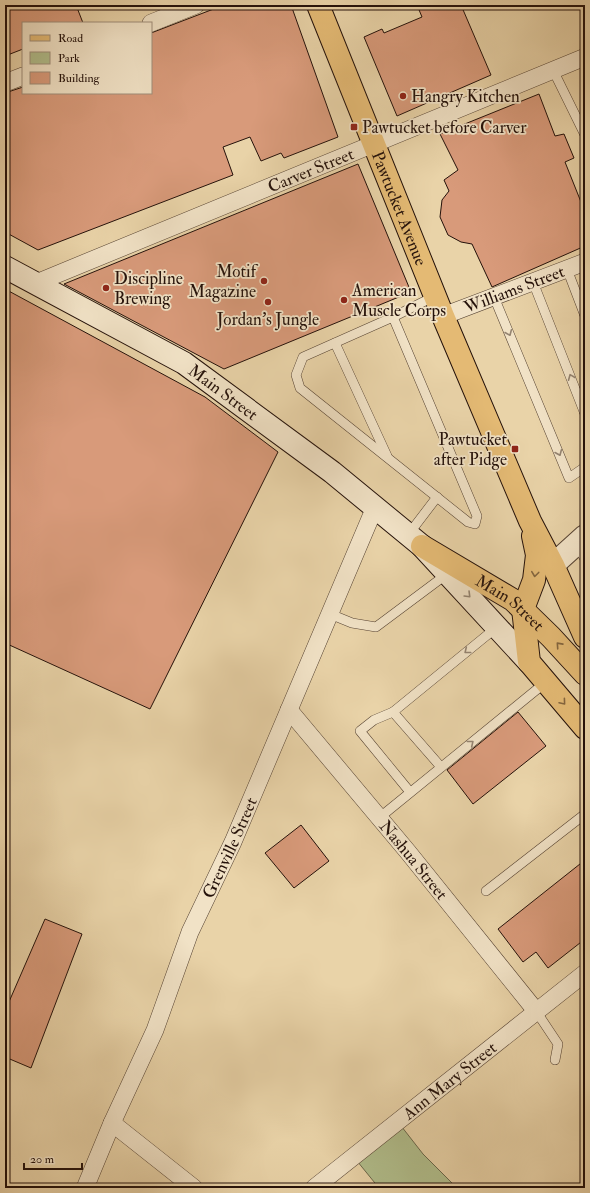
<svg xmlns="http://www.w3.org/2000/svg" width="590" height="1193" font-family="'IM FELL Double Pica',serif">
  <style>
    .green { fill: #b1be8c; stroke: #6a684b }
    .building { fill: #d89a7a; stroke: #24110a }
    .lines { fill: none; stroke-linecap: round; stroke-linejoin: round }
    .service-casing { stroke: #554232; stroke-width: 10 }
    .minor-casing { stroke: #554232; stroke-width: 18 }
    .tertiary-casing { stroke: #554232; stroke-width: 24 }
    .secondary-casing { stroke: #24110a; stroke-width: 24 }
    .primary-casing { stroke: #24110a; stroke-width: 24 }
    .service { stroke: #f1e2c6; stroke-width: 9 }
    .minor { stroke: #f1e2c6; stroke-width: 17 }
    .tertiary { stroke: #f1e2c6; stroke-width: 22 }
    .secondary { stroke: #f1e2c6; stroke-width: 22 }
    .primary { stroke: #e4ba74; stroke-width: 22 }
    .oneway { stroke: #958471 }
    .oneway2 { stroke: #84663f }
    .poi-dot { fill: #8f2418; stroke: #f1e2c6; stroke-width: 1.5 }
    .labels { text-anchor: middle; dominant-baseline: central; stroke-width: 3.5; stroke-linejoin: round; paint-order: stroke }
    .poi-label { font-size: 17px; fill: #24110a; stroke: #f1e2c6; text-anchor: start }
    .street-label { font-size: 17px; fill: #24110a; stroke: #f1e2c6 }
  </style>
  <rect width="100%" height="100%" fill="#e9d3a8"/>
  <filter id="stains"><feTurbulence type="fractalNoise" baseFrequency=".005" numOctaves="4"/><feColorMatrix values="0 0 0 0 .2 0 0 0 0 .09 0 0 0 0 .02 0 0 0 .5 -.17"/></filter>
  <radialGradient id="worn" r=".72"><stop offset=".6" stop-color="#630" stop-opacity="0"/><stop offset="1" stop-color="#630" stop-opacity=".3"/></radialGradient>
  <path class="green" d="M398,1122l25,32 34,34h-78l-26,-32z"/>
  <g class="building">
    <path d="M5,5h71l7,18h-60v26l-18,7z"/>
    <path d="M224,5h67l47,132 -54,21 -3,-5 -20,8 -11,-24 -27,10 10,28 -195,75 -33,-18v-139l18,-6v6h128v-60z"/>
    <path d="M417,5h44l30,70 -94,41 -33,-79 18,-8 2,4 38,-16z"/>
    <path d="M539,94l16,42 9,-2 10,24 -9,4 20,50v34l-93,41 -20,-43 -11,-2 -13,-7 -8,-18 2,-17 7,-9 -5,-11 14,-10 -18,-36z"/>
    <path d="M358,164l53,128 -187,77 -160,-85z"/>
    <path d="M5,289l200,108 73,55 -128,257 -145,-66z"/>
    <path d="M518,712l28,34 -73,58 -26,-34z"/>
    <path d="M301,825l28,36 -35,27 -29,-35z"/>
    <path d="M585,860v79l-37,29 -12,-16 -13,10 -25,-33z"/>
    <path d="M45,919l37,15 -51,134 -26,-11v-46z"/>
  </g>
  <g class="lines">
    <g class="service-casing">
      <g id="service">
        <path d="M553,70l32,65"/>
        <path d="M567,269l18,47"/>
        <path d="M533,282l52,132"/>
        <path d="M494,297l75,181 16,-11"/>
        <path d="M393,317l84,199 -2,8 -7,-2 -168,-134 -4,-13 7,-18 90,-40 42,-21"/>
        <path d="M335,343l52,113"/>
        <path d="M408,535l29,-38"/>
        <path d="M577,545l8,14"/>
        <path d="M330,614l22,9 24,4 71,-53"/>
        <path d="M393,712l104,-85"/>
        <path d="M410,792l-50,-61 14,-11 19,-8 48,55"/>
        <path d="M379,818l167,-136"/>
        <path d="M486,891l99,-77"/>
        <path d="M536,1011l22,33 -3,16"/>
      </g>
    </g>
    <g class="minor-casing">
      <g id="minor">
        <path d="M151,23l45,-18"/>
        <path d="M5,83l18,-7"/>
        <path id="s1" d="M36,283l549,-226"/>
        <path id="s2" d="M443,316l142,-54"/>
        <path id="s3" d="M289,710l119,142 128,159"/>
        <path d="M112,1123l82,65"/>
        <path id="s4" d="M85,1188l27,-65 43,-93 35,-98 43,-90 142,-335"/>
        <path id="s5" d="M314,1188l271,-215"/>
      </g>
    </g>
    <g class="tertiary-casing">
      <path id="tertiary" d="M553,565l32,-29"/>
    </g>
    <g class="secondary-casing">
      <g id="secondary">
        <path id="s6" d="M5,267l179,96 148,109 90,74 107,116"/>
      </g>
    </g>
    <g class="primary-casing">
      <g id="primary">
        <path id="s7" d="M318,5l125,311 87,205 23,44 32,72"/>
        <path d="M533,536l4,19 -3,25 -11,29 6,53 56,66"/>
        <path id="s8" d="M422,546l91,54 38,37 34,37"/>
      </g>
    </g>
    <use href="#service" class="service"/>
    <use href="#minor" class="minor"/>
    <use href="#tertiary" class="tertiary"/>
    <use href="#secondary" class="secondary"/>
    <use href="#primary" class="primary"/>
  </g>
  <defs><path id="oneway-chevron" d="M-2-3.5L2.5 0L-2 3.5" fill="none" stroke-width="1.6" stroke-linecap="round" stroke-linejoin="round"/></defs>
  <g class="oneway">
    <use href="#oneway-chevron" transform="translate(509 333) rotate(67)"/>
    <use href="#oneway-chevron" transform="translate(571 377) rotate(-112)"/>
    <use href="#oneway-chevron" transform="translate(559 453) rotate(67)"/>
    <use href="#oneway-chevron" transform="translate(468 595) rotate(45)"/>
    <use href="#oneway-chevron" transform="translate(467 651) rotate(141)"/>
    <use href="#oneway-chevron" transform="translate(471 743) rotate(-39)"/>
  </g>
  <g class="oneway2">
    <use href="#oneway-chevron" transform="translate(535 574) rotate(97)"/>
    <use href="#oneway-chevron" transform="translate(559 645) rotate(-132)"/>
    <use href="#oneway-chevron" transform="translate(563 702) rotate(50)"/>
  </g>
  <g class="poi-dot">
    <circle cx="403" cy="96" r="4"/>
    <rect x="350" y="123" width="8" height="8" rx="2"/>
    <circle cx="264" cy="281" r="4"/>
    <circle cx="106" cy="288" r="4"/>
    <circle cx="344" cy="300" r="4"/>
    <circle cx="268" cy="302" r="4"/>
    <rect x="511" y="445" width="8" height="8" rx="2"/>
  </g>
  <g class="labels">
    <g class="poi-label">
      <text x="411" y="96">Hangry Kitchen</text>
      <text x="362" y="127">Pawtucket before Carver</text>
      <text x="256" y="271" text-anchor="end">Motif<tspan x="256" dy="20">Magazine</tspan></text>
      <text x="114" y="278">Discipline<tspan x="114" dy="20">Brewing</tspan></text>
      <text x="352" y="290">American<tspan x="352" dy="20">Muscle Corps</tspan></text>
      <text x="268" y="319" text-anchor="middle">Jordan's Jungle</text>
      <text x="507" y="439" text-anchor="end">Pawtucket<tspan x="507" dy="20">after Pidge</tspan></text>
    </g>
    <g class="street-label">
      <text stroke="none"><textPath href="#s1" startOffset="297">Carver Street</textPath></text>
      <text stroke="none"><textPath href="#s7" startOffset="219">Pawtucket Avenue</textPath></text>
      <text stroke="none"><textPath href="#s2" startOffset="76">Williams Street</textPath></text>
      <text stroke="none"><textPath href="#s6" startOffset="252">Main Street</textPath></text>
      <text stroke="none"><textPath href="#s8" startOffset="105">Main Street</textPath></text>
      <text stroke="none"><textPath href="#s4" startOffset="370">Grenville Street</textPath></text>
      <text stroke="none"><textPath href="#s3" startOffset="195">Nashua Street</textPath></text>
      <text stroke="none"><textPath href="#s5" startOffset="173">Ann Mary Street</textPath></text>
    </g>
  </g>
  <rect width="590" height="1193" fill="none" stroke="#e9d3a8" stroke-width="20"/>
  <rect x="6" y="6" width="578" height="1181" fill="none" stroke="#24110a" stroke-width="2"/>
  <rect x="10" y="10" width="570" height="1173" fill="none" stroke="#24110a"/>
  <rect x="22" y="22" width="130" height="72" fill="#f1e2c6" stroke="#9f8e7b"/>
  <rect x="30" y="35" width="20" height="6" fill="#e4ba74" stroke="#9f8e7b"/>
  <text x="58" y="42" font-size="12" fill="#24110a">Road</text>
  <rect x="30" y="52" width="20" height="12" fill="#b1be8c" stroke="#9f8e7b"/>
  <text x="58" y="62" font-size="12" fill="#24110a">Park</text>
  <rect x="30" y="72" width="20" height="12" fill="#d89a7a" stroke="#9f8e7b"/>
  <text x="58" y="82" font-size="12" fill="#24110a">Building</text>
  <path d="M24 1163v6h58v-6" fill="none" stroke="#24110a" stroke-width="2"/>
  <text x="30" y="1163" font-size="12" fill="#24110a" stroke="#f1e2c6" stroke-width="3" paint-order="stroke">20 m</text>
  <rect width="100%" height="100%" filter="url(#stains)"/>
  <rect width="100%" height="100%" fill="url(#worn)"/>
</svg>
